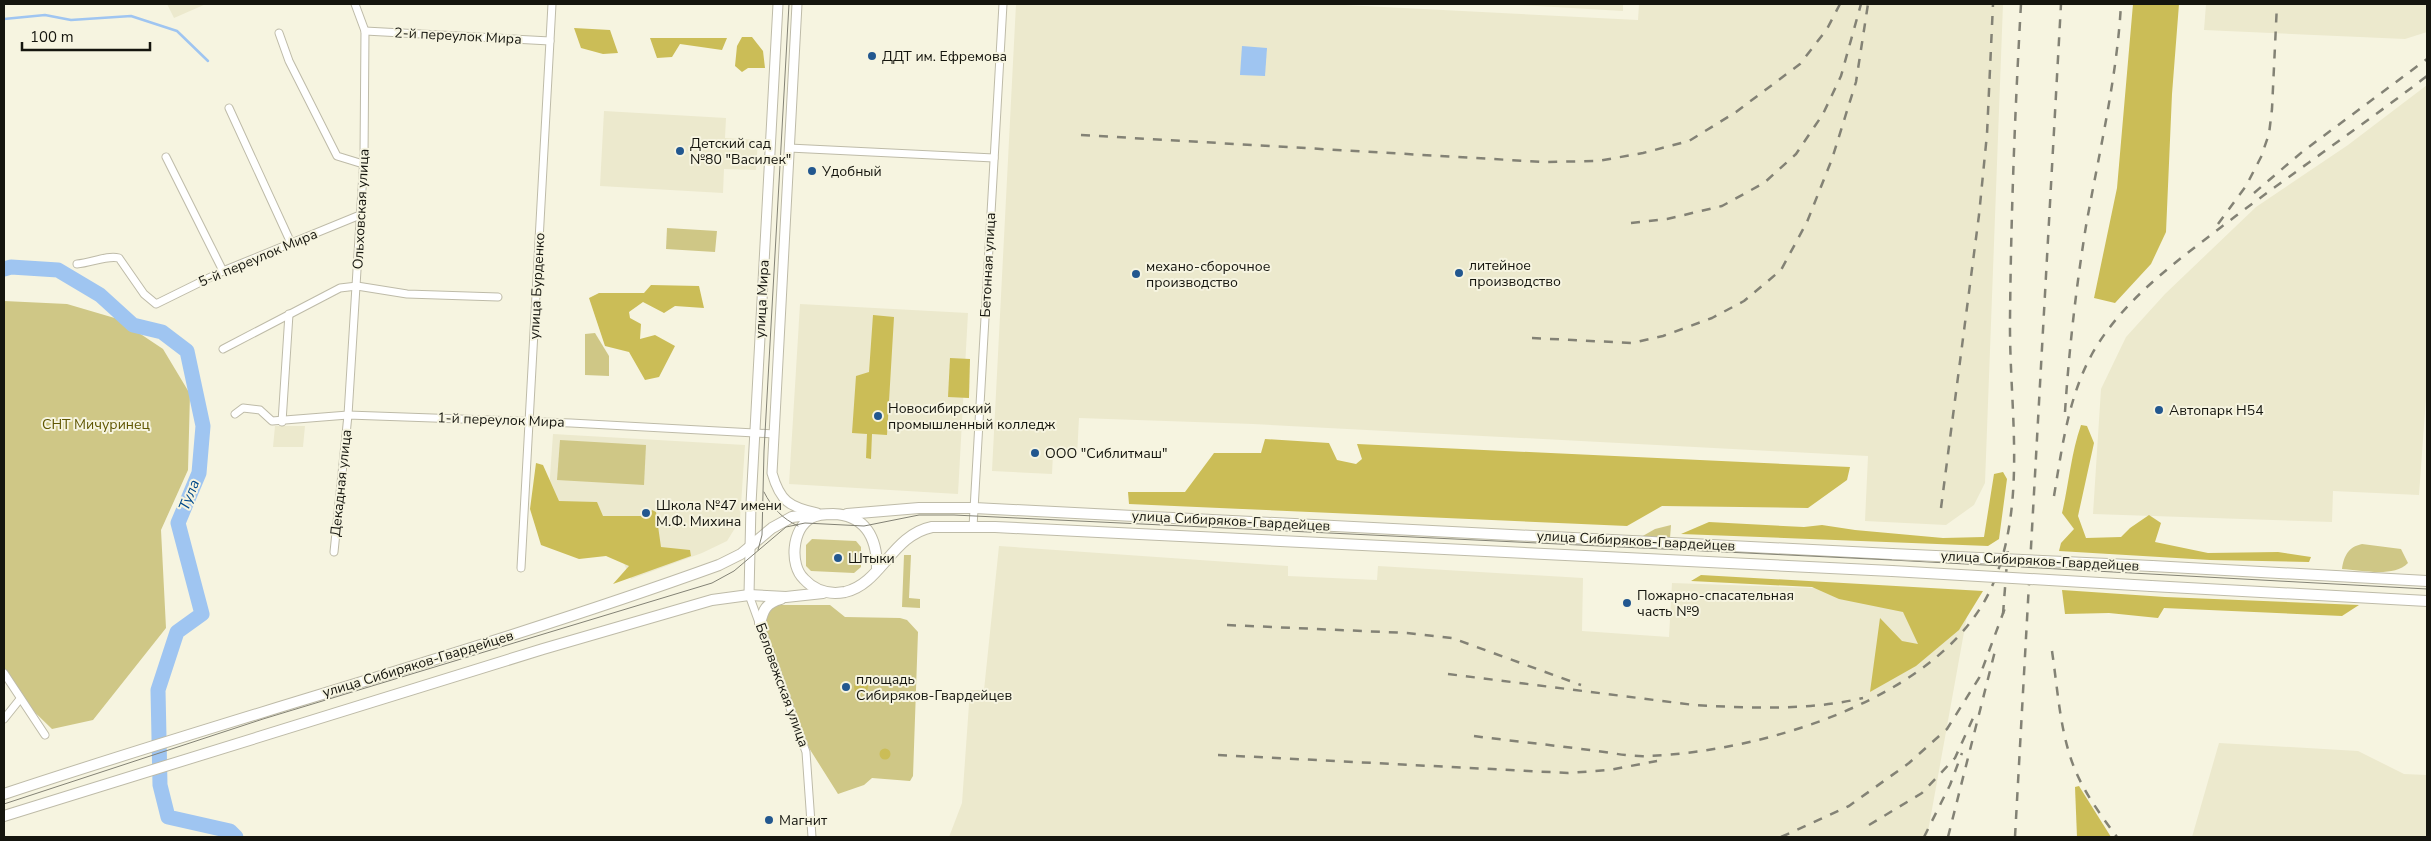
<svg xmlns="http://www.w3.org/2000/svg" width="2431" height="841" font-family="'Nunito Sans',sans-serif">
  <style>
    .built { fill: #ece9cd }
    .green { fill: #cfc786 }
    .forest { fill: #cbbd57 }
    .water { fill: #9fc5f1 }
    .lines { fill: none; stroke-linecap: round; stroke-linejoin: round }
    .stream { stroke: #9fc5f1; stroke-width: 2.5 }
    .river { stroke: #9fc5f1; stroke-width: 15 }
    .minor-casing { stroke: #bebba8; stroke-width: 9 }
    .tertiary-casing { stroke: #bebba8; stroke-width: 11 }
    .secondary-casing { stroke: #bebba8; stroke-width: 12 }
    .minor { stroke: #fff; stroke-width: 7 }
    .tertiary { stroke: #fff; stroke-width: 9 }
    .secondary { stroke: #fff; stroke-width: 10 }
    .tram { stroke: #838275; stroke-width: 1 }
    .rail { stroke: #838275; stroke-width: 2.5; stroke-dasharray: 9 9; stroke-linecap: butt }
    .secondary-bridge-casing { stroke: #bebba8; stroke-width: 12; stroke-linecap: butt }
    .secondary-bridge { stroke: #fff; stroke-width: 10 }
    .poi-dot { fill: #22578f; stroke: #f6f4e0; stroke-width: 2 }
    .labels { text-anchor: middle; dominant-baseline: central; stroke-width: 4; stroke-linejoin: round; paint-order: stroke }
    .street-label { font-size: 14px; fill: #15150e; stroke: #f6f4e0 }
    .poi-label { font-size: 14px; fill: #15150e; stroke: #f6f4e0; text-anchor: start }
    .park-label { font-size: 14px; fill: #5f5602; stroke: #f6f4e0 }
    .water-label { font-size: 15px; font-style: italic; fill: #014a8a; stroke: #f6f4e0 }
  </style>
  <rect width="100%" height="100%" fill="#f6f4e0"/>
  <g class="built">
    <path d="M167,4h39l-32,14z"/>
    <path d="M1016,4h309l313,16 1,-16h364l-18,479 -11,22 -28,20 -81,-4 3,-65 -615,-32 -174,-6 -2,38 -24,-2 -1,20 -60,-3z"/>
    <path d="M1502,4h121v7z"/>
    <path d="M2206,4h221v28l-22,7 -201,-9z"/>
    <path d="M2427,85v299l-8,111 -86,-4 -1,31 -239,-8 8,-125 25,-52 39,-43 91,-87 92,-62z"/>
    <path d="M604,111l122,7 -1,20 33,2 -2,30 -32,-1 -1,24 -123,-7z"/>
    <path d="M800,304l168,9 -10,181 -169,-10z"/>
    <path d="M275,426h30l-2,21h-30z"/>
    <path d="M553,434l192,11 -5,75 -13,21 -25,12 -71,26 -11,-24 -72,-50z"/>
    <path d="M999,546l289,20v10l89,4 1,-14 205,12 -1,53 87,6 3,-54 140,5 158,11 -43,238h-978l13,-34 8,-113h14z"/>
    <path d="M2219,743l139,8 46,23 23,1v62h-235z"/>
  </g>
  <g class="green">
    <path d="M667,228l50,3 -2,21 -49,-3z"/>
    <path d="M4,301l63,3 51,15 45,30 27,45 -2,76 -27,60 5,98 -73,92 -41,9 -33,-32 -15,-23z"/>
    <path d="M595,333l14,23v20l-24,-1v-41z"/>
    <path d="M560,440l86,5 -2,40 -87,-5z"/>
    <path d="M1671,525l-1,13 -29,-1 14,-8z"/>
    <path d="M812,539l44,2 5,6v20l-7,6 -43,-2 -5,-5v-21z"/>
    <path d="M2362,544l39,5 7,14c-15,15 -46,7 -66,6 2,-13 6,-22 20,-25z"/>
    <path d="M904,555h7l-2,43 11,1v9l-18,-1z"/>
    <path d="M775,605h55l15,12 55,1 7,2 11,12 -5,144 -3,5 -38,-3 -8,7 -26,9 -29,-46 -45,-123 3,-16z"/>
  </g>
  <g class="forest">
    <path d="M2133,4h46l-7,90 -6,138 -15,32 -36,39 -21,-5 23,-110z"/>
    <path d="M574,28l36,2 8,23 -15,1 -22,-6z"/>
    <path d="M742,37h10l11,14 2,17h-17l-6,4 -7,-6 2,-20z"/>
    <path d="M650,38h77l-5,12 -42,-6 -8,13 -15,1z"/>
    <path d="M651,285l48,1 5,22 -29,-2 -11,7 -21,-11 -14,10 1,6 11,6 -1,15 15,-4 20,11 -16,31 -14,3 -16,-28 -24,-6 -16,-48 10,-5h45z"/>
    <path d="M873,315l21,2 -7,118 -15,-1 -1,25 -5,-1 1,-24 -15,-1 4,-57 13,-4z"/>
    <path d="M950,358l20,1 -1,39 -21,-1z"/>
    <path d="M2081,425l6,1 7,17 -16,73 8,22 35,-1 9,-9 19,-13 12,8 -6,19 53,11 70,-1 33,5 -2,5 -99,-2 -151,-9 2,-8 13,-14 -12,-16c7,-30 9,-59 19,-88z"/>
    <path d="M1265,439l64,4 8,17 19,4 6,-5 -5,-15 493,23 -3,13 -39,28 -146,-2 -35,20 -498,-22 -1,-12h57l29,-39h47z"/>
    <path d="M536,463l7,2 16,36 38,1 6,14h44l5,-6 4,2 5,35 29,3 1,6 -78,28 16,-18 -23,-10 -27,3 -38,-14 -11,-36z"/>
    <path d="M2003,472l4,7 -8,60 -11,7 -307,-12 28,-12 95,5 18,-2 33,5 88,8 41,-1 10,-63z"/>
    <path d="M1701,575l282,16 -24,39 -43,36 -46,26 10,-74 22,23 16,3 -15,-32 -64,-13 -27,-12 -121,-6z"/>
    <path d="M2062,590l103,7 194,8 -17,11 -178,-8 -6,10 -49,-5 -44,1z"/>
    <circle cx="861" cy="687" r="7"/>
    <circle cx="885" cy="754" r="5.5"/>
    <path d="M2079,786l32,51h-34l-2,-50z"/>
  </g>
  <path class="water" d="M1242,46l25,2 -2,28 -25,-1z"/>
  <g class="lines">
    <path class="stream" d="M4,19l41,-4 26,5 60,-4 46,15 31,30"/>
    <path class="river" d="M4,269l7,-2 47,3 42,25 33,30 29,7 25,19 16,75 -4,47 -21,50 24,91 -25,18 -19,58 2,95 8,32 62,14 6,6"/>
    <g class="minor-casing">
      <g id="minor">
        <path d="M365,31l185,10"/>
        <path d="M279,33l10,28 48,95 26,8"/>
        <path d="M229,108l62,135"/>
        <path d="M789,148l205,10"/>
        <path d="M166,157l57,114"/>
        <path d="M77,264c14,-1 30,-9 42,-6l25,36 12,10 67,-33 137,-56"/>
        <path d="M223,349l117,-61 17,-2 50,8 91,3"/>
        <path d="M235,414l8,-6 17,2 12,11 76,-6 223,8 203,11"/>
        <path d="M282,422l7,-108"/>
        <path d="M973,527l30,-523"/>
        <path d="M334,552l14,-137 16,-258 1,-126 -10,-27"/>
        <path d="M521,568l31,-564"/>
        <path d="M749,595l57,157 6,85"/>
        <path d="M4,673l41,62"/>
        <path d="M4,719l16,-20"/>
      </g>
    </g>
    <g class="tertiary-casing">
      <g id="tertiary">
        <path d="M797,4l-25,469c8,28 17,34 45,40"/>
        <path d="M749,595l2,-91 27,-500"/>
      </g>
    </g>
    <g class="secondary-casing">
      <g id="secondary">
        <path d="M847,514l72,-6h55l918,46"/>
        <path d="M2152,566l275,15"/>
        <path d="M877,568c0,-30 -11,-53 -44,-54 -8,0 -15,0 -22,4 -19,11 -22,47 -7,61 11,12 24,16 41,13 36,-8 47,-57 87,-65h63l897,44"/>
        <path d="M2151,586l276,15"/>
        <path d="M760,624c3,-14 6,-21 21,-25"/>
        <path d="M4,794c237,-79 480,-144 715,-229l22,-11 31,-26 20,-11 24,-3"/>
        <path d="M4,816l539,-167 169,-49 37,-5 37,2 37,-4"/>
      </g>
    </g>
    <use href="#minor" class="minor"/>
    <use href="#tertiary" class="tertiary"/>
    <use href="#secondary" class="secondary"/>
    <g class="tram">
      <path d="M764,492c8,16 19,27 34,34"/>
      <path d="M758,550l4,-15 2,-84 25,-447"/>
      <path d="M4,804l259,-85 449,-136 22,-12 52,-44 19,-4 59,3 55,-11h35l938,45 535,29"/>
    </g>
    <g class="rail">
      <path d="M1081,135l463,27 54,-1 45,-8 46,-12 47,-29 64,-48 27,-35 13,-25"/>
      <path d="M2254,193l48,-41 125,-93"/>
      <path d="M1631,223l36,-4 55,-13 42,-23 32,-29 27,-40 18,-38 20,-72"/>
      <path d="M2218,224l28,-38 15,-29 8,-23 3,-25 5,-105"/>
      <path d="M1532,338l100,5 31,-7 49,-18 32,-17 37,-31 26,-48 25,-63 24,-77 12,-78"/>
      <path d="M2065,412c4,-62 11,-124 21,-186 13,-73 31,-148 35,-222"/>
      <path d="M2054,496c8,-48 14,-98 38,-142 30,-53 81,-90 128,-126 68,-52 139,-100 207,-152"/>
      <path d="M1941,508l38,-293 8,-81 6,-130"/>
      <path d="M2003,614l5,-65"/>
      <path d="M1227,625l180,8 45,5 129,47"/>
      <path d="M2052,651c6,40 8,84 24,121 10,23 26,45 41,65"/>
      <path d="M1448,674l246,31c56,3 113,6 169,-7"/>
      <path d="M1474,736c38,5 77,9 116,14 18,2 39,7 58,6 114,-4 302,-59 347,-177 32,-82 14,-174 15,-260 1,-105 5,-210 11,-315"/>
      <path d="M1218,755l350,18 41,-3 48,-9"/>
      <path d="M1869,825l53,-32 33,-35 19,-42"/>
      <path d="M1781,837l68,-31 60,-43 38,-34 32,-51 26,-70"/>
      <path d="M1924,837l26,-52 12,-32"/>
      <path d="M1948,837l47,-186"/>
      <path d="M2015,837l46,-833"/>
    </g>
    <g class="secondary-bridge-casing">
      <g id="secondary-bridge">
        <path d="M1892,554l260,12"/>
        <path d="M1892,571l259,15"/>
      </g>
    </g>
    <use href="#secondary-bridge" class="secondary-bridge"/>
  </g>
  <g class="poi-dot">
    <circle cx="872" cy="56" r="5"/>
    <circle cx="680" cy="151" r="5"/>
    <circle cx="812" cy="171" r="5"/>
    <circle cx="1459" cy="273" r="5"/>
    <circle cx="1136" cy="274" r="5"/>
    <circle cx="2159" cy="410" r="5"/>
    <circle cx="878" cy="416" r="5"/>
    <circle cx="1035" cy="453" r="5"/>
    <circle cx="646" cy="513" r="5"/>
    <circle cx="838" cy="558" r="5"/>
    <circle cx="1627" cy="603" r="5"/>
    <circle cx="846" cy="687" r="5"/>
    <circle cx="769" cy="820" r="5"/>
  </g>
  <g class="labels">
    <g class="street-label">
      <text transform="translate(458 36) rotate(3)">2-й переулок Мира</text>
      <text transform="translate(361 209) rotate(-87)">Ольховская улица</text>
      <text transform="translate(258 258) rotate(-23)">5-й переулок Мира</text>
      <text transform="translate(988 265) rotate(-87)">Бетонная улица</text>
      <text transform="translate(537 286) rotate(-87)">улица Бурденко</text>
      <text transform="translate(762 299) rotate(-87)">улица Мира</text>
      <text transform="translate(501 420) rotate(2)">1-й переулок Мира</text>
      <text transform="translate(341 483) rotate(-84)">Декадная улица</text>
      <text transform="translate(1231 521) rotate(3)">улица Сибиряков-Гвардейцев</text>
      <text transform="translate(1636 541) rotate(3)">улица Сибиряков-Гвардейцев</text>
      <text transform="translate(2040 561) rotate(3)">улица Сибиряков-Гвардейцев</text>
      <text transform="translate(418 664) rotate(-17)">улица Сибиряков-Гвардейцев</text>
      <text transform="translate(782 685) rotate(70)">Беловежская улица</text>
    </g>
    <g class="poi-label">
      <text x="882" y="56">ДДТ им. Ефремова</text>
      <text x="690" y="143">Детский сад<tspan x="690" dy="16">№80 "Василек"</tspan></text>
      <text x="822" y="171">Удобный</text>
      <text x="1469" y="265">литейное<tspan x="1469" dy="16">производство</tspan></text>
      <text x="1146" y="266">механо-сборочное<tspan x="1146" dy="16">производство</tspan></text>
      <text x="888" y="408">Новосибирский<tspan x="888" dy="16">промышленный колледж</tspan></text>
      <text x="2169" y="410">Автопарк Н54</text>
      <text x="1045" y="453">ООО "Сиблитмаш"</text>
      <text x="656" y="505">Школа №47 имени<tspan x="656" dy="16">М.Ф. Михина</tspan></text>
      <text x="848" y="558">Штыки</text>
      <text x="1637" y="595">Пожарно-спасательная<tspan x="1637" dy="16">часть №9</tspan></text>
      <text x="856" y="679">площадь<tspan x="856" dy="16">Сибиряков-Гвардейцев</tspan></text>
      <text x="779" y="820">Магнит</text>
    </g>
    <g class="park-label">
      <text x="96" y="424">СНТ Мичуринец</text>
    </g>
    <g class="water-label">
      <text transform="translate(189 495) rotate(-68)">Тула</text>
    </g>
  </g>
  <rect width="2431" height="841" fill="none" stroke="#15150e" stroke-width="10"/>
  <path d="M22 42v8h128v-8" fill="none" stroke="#15150e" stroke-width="2.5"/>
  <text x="30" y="42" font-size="15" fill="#15150e" stroke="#f6f4e0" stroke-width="4" paint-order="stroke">100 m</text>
</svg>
